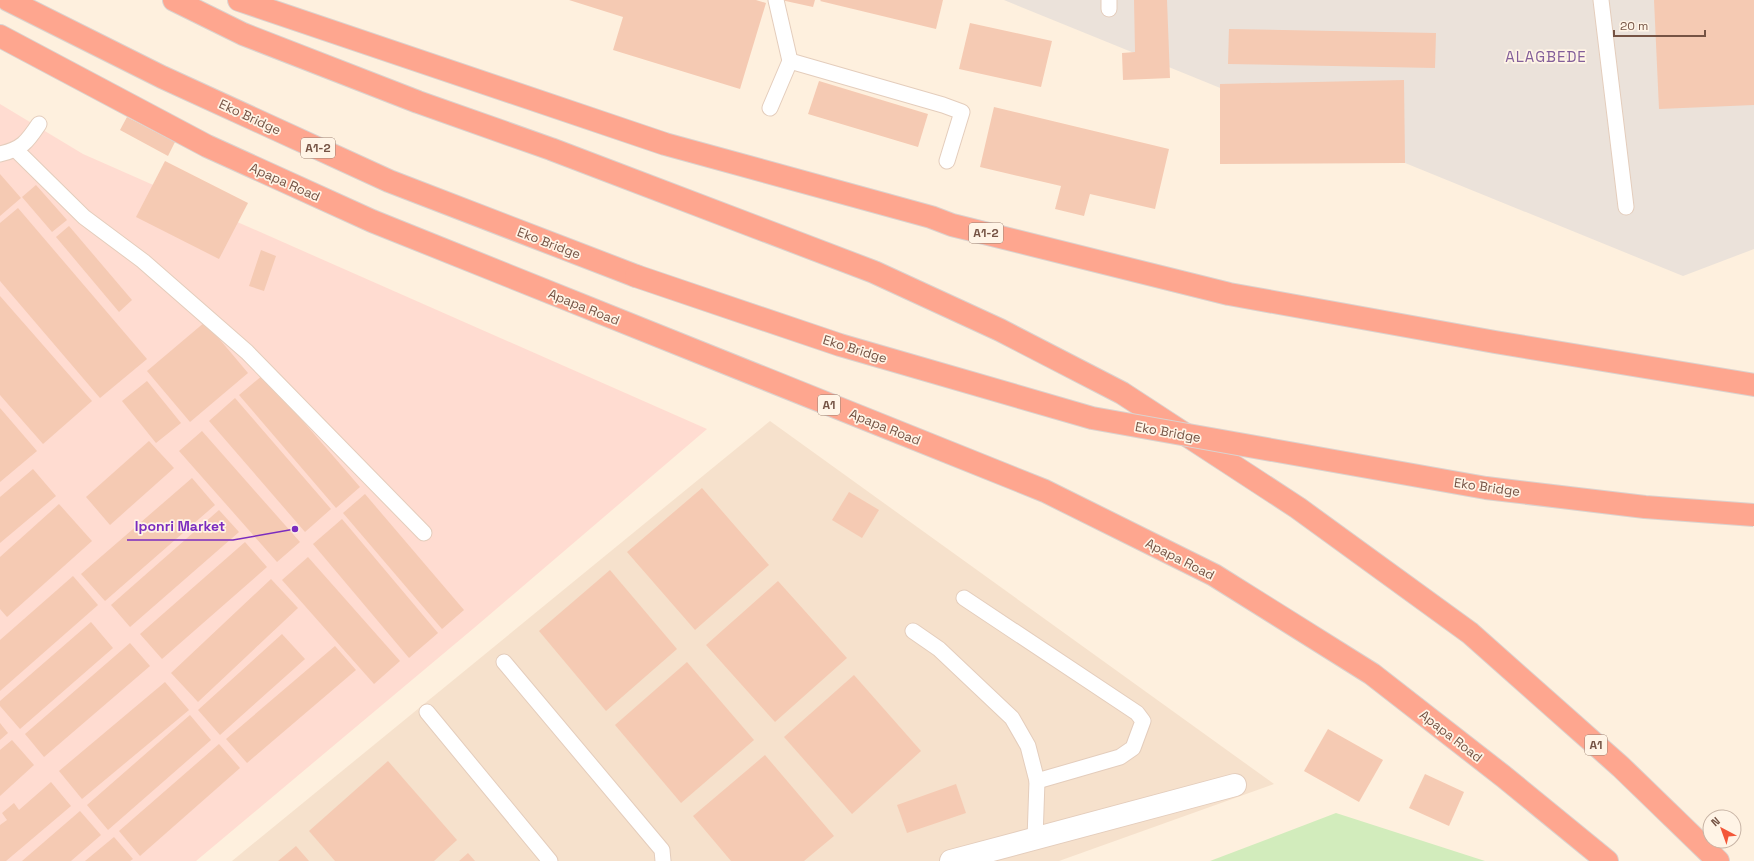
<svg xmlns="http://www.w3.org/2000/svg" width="1754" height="861" font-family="'Space Grotesk',sans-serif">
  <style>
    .residential { fill: #f6e1cc }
    .commercial { fill: #ffdcd1 }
    .industrial { fill: #ebe2da }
    .green { fill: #d2ecbc }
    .building { fill: #f5cab3 }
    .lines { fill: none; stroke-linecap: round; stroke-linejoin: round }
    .lane-casing { stroke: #e4cdbc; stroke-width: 17 }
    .street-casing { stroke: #e4cdbc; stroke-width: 24 }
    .highway-casing { stroke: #dbd2ce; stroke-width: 24 }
    .lane { stroke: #fff; stroke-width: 15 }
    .street { stroke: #fff; stroke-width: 22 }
    .highway { stroke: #fea68f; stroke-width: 22 }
    .highway-bridge-casing { stroke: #dbd2ce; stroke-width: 24; stroke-linecap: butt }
    .highway-bridge { stroke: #fea68f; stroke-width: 22 }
    .labels { text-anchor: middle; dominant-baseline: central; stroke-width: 3.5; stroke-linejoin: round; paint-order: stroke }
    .shield { fill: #fff4e6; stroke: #9e8375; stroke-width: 1 }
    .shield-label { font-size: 12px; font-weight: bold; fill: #755344 }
    .street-label { font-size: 13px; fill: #755344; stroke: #fff4e6 }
    .quarter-label { font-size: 15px; letter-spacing: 1px; fill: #835f9a; stroke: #fff4e6 }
    .leader { fill: none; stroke: #7b2cbf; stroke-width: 1.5 }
    .callout-dot { fill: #7b2cbf; stroke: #fff4e6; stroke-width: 1.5 }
    .callout-label { font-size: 14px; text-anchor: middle; font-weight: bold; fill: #7b2cbf; stroke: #fff4e6; stroke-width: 3.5; stroke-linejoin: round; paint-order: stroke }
  </style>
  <rect width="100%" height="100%" fill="#fef0de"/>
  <path class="residential" d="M770,421l504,363 -215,77h-827z"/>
  <path class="commercial" d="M0,104l83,50 624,275 -233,199 -278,233h-196z"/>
  <path class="industrial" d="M1004,0h750v249l-71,27z"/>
  <path class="green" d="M1336,813l149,48h-275z"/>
  <g class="building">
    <path d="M569,0h187l10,3 -26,86 -127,-39 10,-33z"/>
    <path d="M781,0h34l-2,7z"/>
    <path d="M821,0h122l-7,29 -116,-28z"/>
    <path d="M1134,0h33l3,78 -47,2 -1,-27 13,-1z"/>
    <path d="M1654,0h100v105l-95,4z"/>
    <path d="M970,23l82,18 -11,46 -82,-18z"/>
    <path d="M1229,29l207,4 -1,35 -207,-4z"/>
    <path d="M1404,80l1,83 -185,1v-80z"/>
    <path d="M819,81l109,33 -10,33 -110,-33z"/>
    <path d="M994,107l175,42 -14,60 -65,-15 -6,22 -29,-7 6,-23 -81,-19z"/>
    <path d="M127,117l48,25 -7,14 -48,-26z"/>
    <path d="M165,161l83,42 -29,56 -83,-42z"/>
    <path d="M0,174l21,24 -21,18z"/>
    <path d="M36,185l31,35 -15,12 -30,-35z"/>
    <path d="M18,208l129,151 -47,39 -100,-117v-58z"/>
    <path d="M69,226l63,74 -13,12 -63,-75z"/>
    <path d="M261,250l15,6 -12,35 -15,-5z"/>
    <path d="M0,296l92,105 -49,43 -43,-49z"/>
    <path d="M205,322l43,51 -58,49 -43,-51z"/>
    <path d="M263,375l97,112 -24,21 -97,-113z"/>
    <path d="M147,381l34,42 -25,20 -34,-42z"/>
    <path d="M235,398l96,111 -26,23 -96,-111z"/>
    <path d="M0,408l37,43 -37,31z"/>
    <path d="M202,431l98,111 -23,20 -98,-111z"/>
    <path d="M149,441l25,27 -64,57 -24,-28z"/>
    <path d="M33,469l23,27 -56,47v-46z"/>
    <path d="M192,478l23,27 -110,96 -24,-27z"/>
    <path d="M702,488l67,77 -74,65 -68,-78z"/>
    <path d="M849,492l30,18 -17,28 -30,-18z"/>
    <path d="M365,494l99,116 -22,19 -99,-116z"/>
    <path d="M59,504l33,37 -85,76 -7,-8v-52z"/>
    <path d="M219,510l20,22 -109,95 -19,-22z"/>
    <path d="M342,519l96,114 -29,25 -96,-114z"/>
    <path d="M245,542l22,25 -105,92 -22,-25z"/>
    <path d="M308,557l92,104 -26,23 -92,-104z"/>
    <path d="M610,570l67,79 -71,62 -67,-80z"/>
    <path d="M73,576l25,29 -98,86v-51z"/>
    <path d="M271,579l27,29 -100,94 -27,-29z"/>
    <path d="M778,581l69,77 -72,64 -69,-77z"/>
    <path d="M91,622l22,26 -93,81 -20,-23v-5z"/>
    <path d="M282,634l23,25 -85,76 -22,-25z"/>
    <path d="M130,643l20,23 -106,91 -19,-23z"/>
    <path d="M335,646l21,24 -109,93 -21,-24z"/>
    <path d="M687,662l67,78 -73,63 -66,-78z"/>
    <path d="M854,675l67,76 -69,63 -68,-77z"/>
    <path d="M165,682l24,28 -107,89 -23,-28z"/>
    <path d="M190,715l21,25 -103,90 -21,-25z"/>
    <path d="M0,723l8,10 -8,7z"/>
    <path d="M1328,729l55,31 -24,42 -55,-31z"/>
    <path d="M12,740l22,25 -34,31v-46z"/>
    <path d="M219,744l21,24 -100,88 -21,-25z"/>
    <path d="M765,755l69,81 -30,25h-73l-38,-45z"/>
    <path d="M388,761l69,79 -23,21h-99l-26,-30z"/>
    <path d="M1425,774l39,18 -15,34 -40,-18z"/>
    <path d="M51,782l20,24 -65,55h-6v-36l7,-5 -5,-7 12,-10 5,7z"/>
    <path d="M956,784l10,29 -59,20 -10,-28z"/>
    <path d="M80,811l21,24 -30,26h-49z"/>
    <path d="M114,837l19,22 -3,2h-45z"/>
    <path d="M296,846l13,15h-31z"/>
    <path d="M468,853l7,8h-16z"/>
  </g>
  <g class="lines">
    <g class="lane-casing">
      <g id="lane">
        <path d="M776,0l14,61 153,44 19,7 -15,49"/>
        <path d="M1601,0l25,207"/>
        <path d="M1109,9v-9"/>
        <path d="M770,108l20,-47"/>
        <path d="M16,150l68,67 59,44 104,91 177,181"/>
        <path d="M0,154c22,-5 27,-12 39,-30"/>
        <path d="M964,598l173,115 6,8 -10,27 -13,9 -83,24"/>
        <path d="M913,631l26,18 73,69 16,28 9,35 -2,58"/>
        <path d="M504,662l158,188 1,11"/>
        <path d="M427,712l123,149"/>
      </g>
    </g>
    <g class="street-casing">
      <path id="street" d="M951,861l284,-76"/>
    </g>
    <g class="highway-casing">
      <g id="highway">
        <path d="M8,0l154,77 227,104 247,95"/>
        <path d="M174,0l69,34 175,68 133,47 323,123 126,58 122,63 176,115 172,125 151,134 97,94"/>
        <path d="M239,0l426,144 266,73 21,8 277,69 266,48 259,43"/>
        <path d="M0,36l207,110 165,75 673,270 169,84 158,99 131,102 104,85"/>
      </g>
    </g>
    <use href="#lane" class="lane"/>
    <use href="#street" class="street"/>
    <use href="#highway" class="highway"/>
    <g class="highway-bridge-casing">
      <path id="highway-bridge" d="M636,276l204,69 252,73 394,70 159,19 109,8"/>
    </g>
    <use href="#highway-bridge" class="highway-bridge"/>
  </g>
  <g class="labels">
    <g class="shield">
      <rect x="301" y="138" width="34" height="20" rx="3"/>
      <rect x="969" y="223" width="34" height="20" rx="3"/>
      <rect x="818" y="395" width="22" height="20" rx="3"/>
      <rect x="1585" y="735" width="22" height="20" rx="3"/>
    </g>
    <g class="shield-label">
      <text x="318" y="148">A1-2</text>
      <text x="986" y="233">A1-2</text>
      <text x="829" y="405">A1</text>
      <text x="1596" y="745">A1</text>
    </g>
    <g class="street-label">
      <text transform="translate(250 117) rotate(25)">Eko Bridge</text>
      <text transform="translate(285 182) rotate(24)">Apapa Road</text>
      <text transform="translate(549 243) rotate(21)">Eko Bridge</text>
      <text transform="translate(584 307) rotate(22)">Apapa Road</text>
      <text transform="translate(855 349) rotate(17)">Eko Bridge</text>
      <text transform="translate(885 427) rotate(22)">Apapa Road</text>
      <text transform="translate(1168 432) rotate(10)">Eko Bridge</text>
      <text transform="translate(1487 487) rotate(8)">Eko Bridge</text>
      <text transform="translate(1180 559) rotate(27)">Apapa Road</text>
      <text transform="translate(1451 736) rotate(38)">Apapa Road</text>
    </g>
    <g class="quarter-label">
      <text x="1546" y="56">ALAGBEDE</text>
    </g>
  </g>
  <path class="leader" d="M295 529L233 540H127"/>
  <circle class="callout-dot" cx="295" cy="529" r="4"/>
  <g class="callout-label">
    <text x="180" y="531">Iponri Market</text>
  </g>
  <g transform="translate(1722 829) rotate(319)"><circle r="19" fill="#fff4e6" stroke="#c8b4a5"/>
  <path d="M0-3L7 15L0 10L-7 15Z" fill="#f35738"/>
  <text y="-6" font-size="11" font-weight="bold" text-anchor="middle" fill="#755344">N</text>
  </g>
  <path d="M1614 30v6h91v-6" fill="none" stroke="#755344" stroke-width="2"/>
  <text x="1620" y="30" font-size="12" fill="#755344" stroke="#fff4e6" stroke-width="3" paint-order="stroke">20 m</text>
</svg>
